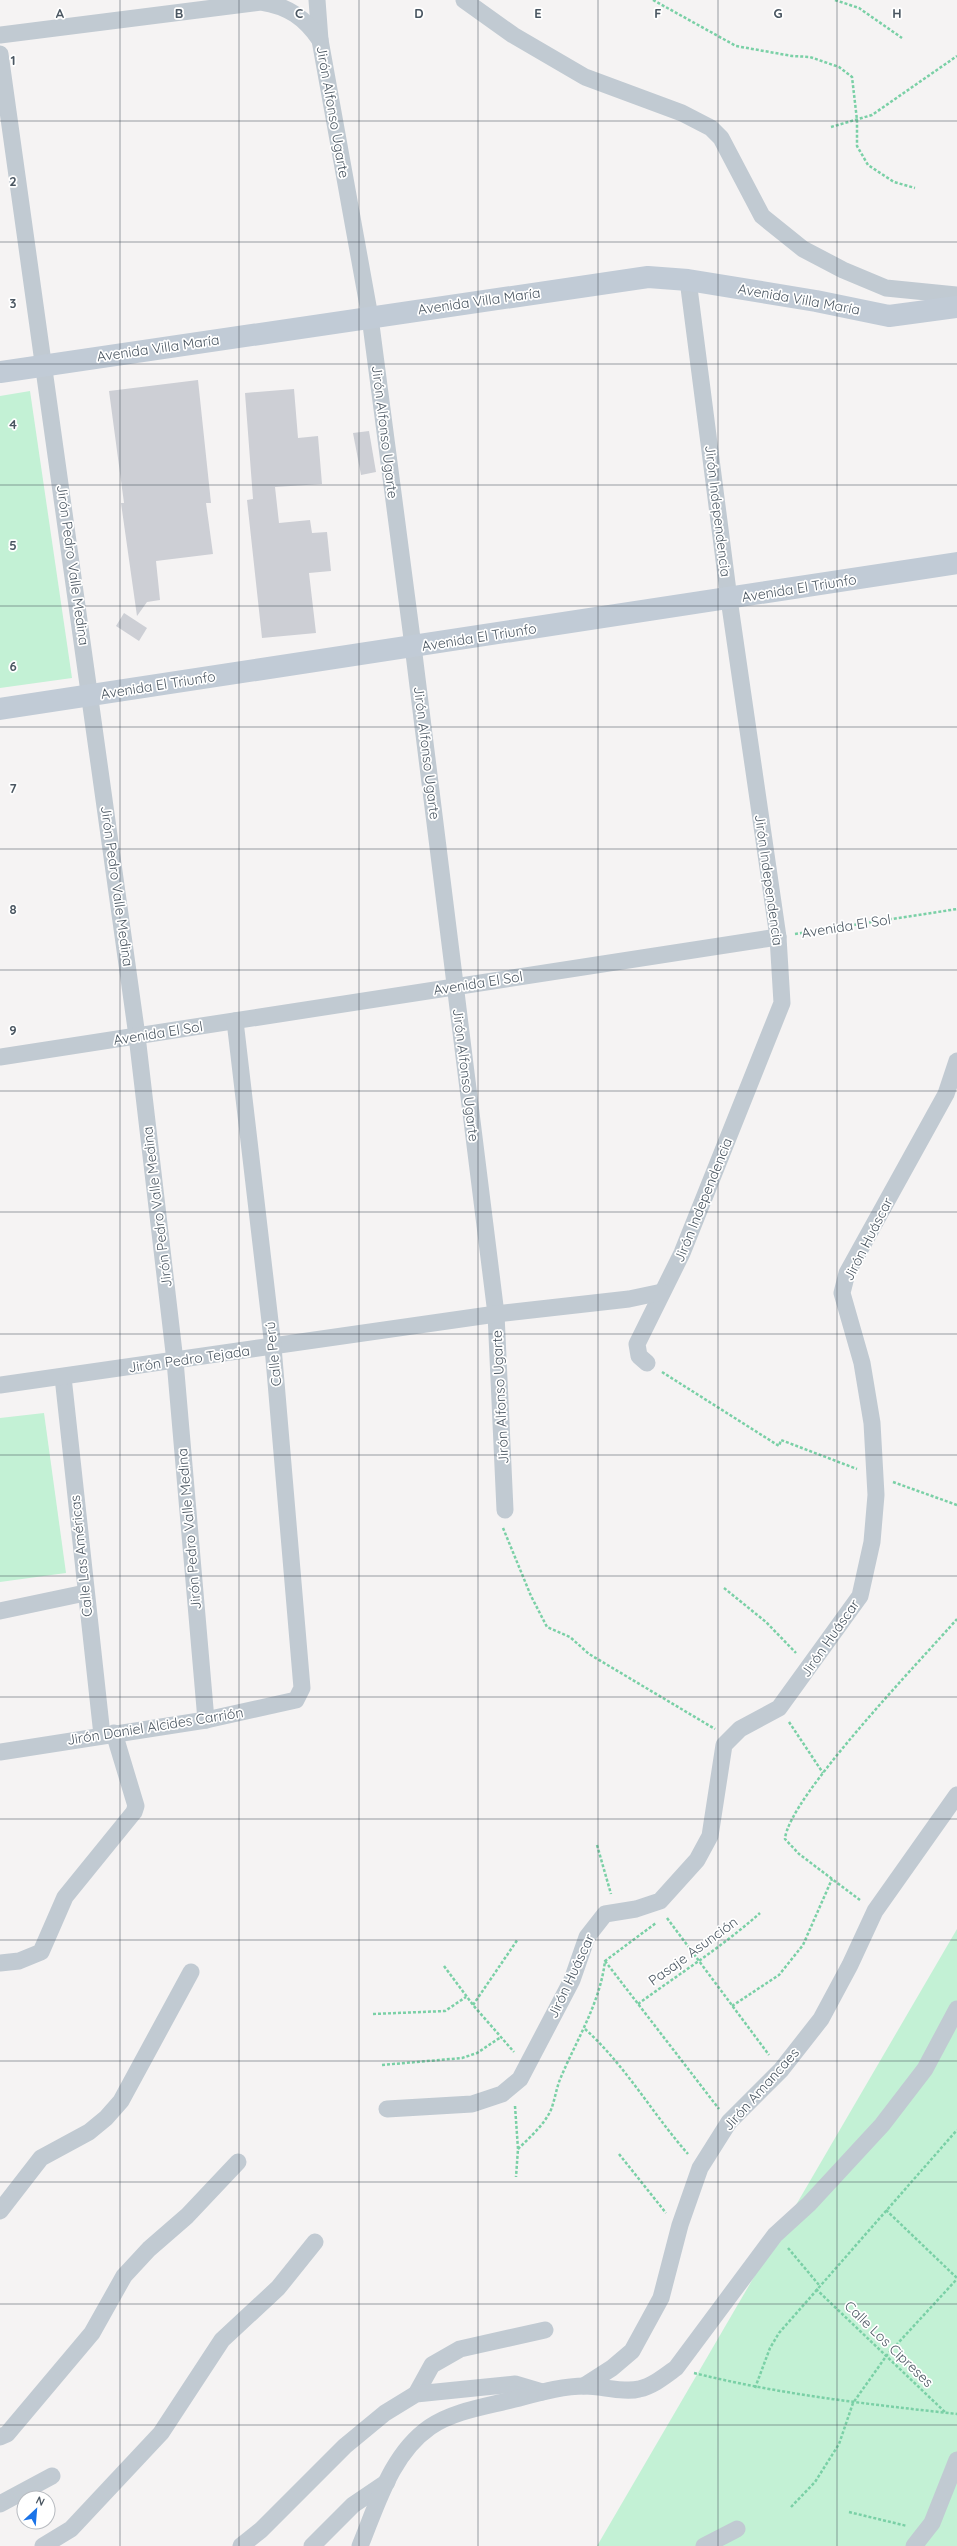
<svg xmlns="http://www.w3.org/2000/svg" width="957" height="2546" font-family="Quicksand,sans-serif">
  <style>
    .green { fill: #c3f1d5 }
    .building { fill: #cdcfd5 }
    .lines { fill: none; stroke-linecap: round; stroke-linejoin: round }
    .path { stroke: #7ad0a6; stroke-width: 2.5; stroke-dasharray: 3 2; stroke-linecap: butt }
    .street { stroke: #c1cad2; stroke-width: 17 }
    .secondary { stroke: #c1cbd6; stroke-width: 22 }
    .grid { fill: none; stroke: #4a5661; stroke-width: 1; stroke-opacity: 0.55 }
    .labels { text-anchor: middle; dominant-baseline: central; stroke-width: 3.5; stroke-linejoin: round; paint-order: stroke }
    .street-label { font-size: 14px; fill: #4a5661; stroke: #fff }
    .grid-label { font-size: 13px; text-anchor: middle; font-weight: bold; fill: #4a5661; stroke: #fff; stroke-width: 3.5; stroke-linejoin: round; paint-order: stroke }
  </style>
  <rect width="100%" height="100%" fill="#f5f3f3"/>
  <g class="green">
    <path d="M30,391l42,287 -72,10v-292z"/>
    <path d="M44,1413l22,160 -66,9v-164z"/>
    <path d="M957,1929v617h-360z"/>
  </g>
  <g class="building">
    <path d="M198,380l13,123h-5l7,51 -57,7 4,39 -13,2 -10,14 -16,-113h3l-15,-112z"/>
    <path d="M294,389l4,49 20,-2 4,48 -47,3 4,36 31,-3 2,13 15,-1 4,39 -22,2 7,60 -54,5 -15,-138 6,-1 -8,-106z"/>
    <path d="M369,431l7,41 -15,3 -8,-42z"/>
    <path d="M124,613l23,15 -8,13 -23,-15z"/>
  </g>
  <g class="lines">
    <g class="path">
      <path d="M653,0l83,46 56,10 18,1 29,10 13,10 5,43v26l11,19 26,17 21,6"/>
      <path d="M835,0l24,8 43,30"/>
      <path d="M831,127l41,-12 85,-59"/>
      <path d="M795,934l162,-25"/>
      <path d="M662,1372l117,74 2,-6 76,29"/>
      <path d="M893,1482l64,23"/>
      <path d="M503,1528l28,68 16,31 23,10 19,17 126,75"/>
      <path d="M724,1588l42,34 30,31"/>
      <path d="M789,1722l34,51"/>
      <path d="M597,1845l14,49"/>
      <path d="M860,1900l-61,-46 -14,-15c3,-41 138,-181 172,-220"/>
      <path d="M667,1918l102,137"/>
      <path d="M605,1961l114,148"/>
      <path d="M444,1966l29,39 41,47"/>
      <path d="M638,2004c41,-30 84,-57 122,-91"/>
      <path d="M473,2005l45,-66"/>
      <path d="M732,2006l47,-31 24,-30 29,-66"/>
      <path d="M373,2014l72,-3 21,-14"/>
      <path d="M585,2029c40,36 67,84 103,125"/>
      <path d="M382,2065l80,-7 15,-5 24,-16"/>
      <path d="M515,2106l3,43 -2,28"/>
      <path d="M518,2149c11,-11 24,-22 32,-37 5,-11 6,-24 11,-35 16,-38 39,-74 44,-116l51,-38"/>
      <path d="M619,2154l47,59"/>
      <path d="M886,2210l71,68"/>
      <path d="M788,2248l31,37"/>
      <path d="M816,2289l130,124"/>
      <path d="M694,2373c89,22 173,31 263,41"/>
      <path d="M755,2388l15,-40 9,-15 178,-203"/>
      <path d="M791,2507l24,-25 24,-38 14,-41 34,-48 70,-76"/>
      <path d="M849,2512l58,14"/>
    </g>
    <g class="street">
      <path d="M317,0l3,40 50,277 43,329 83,668 9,196"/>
      <path d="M464,0l49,35 72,42 97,36 29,15 10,10 41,78 41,33 40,21 43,18 71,7"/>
      <path d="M0,35l261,-33c27,4 44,16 59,38"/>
      <path d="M0,54l137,982 38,325 31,359"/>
      <path d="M0,1057l778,-120"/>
      <path d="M647,1363l-8,-7 -2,-12 45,-91 100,-250 -4,-66 -49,-338 -41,-319"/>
      <path d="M63,1377l39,358"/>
      <path d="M0,1385l496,-71 133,-15 33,-7"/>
      <path d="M0,1611l85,-18"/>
      <path d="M0,1752l206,-32 90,-20 6,-12 -29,-341 -38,-326"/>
      <path d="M0,1963l19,-2 22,-9 24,-55 69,-85 2,-6 -22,-73"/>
      <path d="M387,2109l85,-5 30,-10 18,-15 52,-99 15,-43 18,-23 31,-5 24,-8 37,-41 13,-24 14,-91 16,-16 39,-21 81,-112 12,-54 4,-47 -4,-72 -10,-60 -20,-70 5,-20 99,-179 11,-33"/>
      <path d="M0,2211l41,-53 48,-26 17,-14 15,-17 70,-129"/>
      <path d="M584,2386l28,-18 20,-17 29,-53 19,-73 20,-57 29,-46 52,-52 40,-51 29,-54 25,-54 82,-116"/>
      <path d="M416,2394l16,-29 28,-16 85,-19"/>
      <path d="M0,2437l7,-3 85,-101 32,-57 25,-27 38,-33 51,-54"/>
      <path d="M0,2504l52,-28"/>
      <path d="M43,2546l28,-17 90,-96 61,-93 56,-52 37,-46"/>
      <path d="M241,2546l20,-16 84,-84 40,-33 31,-19 99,-10 27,8"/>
      <path d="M312,2546l41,-41 34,-23"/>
      <path d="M360,2546c17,-41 31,-92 70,-119 22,-15 52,-20 77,-26 25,-6 52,-15 78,-15 16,0 40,7 54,3 14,-3 26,-13 37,-21l99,-133 34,-31 73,-79 43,-56 32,-60"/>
      <path d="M704,2546l33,-17"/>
      <path d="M914,2546l18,-23 25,-63"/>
    </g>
    <g class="secondary">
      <path d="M0,372l648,-95 40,3 128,21 73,15 68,-9"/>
      <path d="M0,709l957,-146"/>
    </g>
  </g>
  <path class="grid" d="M120,0v2546M239,0v2546M359,0v2546M478,0v2546M598,0v2546M718,0v2546M837,0v2546M0,121h957M0,242h957M0,364h957M0,485h957M0,606h957M0,727h957M0,849h957M0,970h957M0,1091h957M0,1212h957M0,1334h957M0,1455h957M0,1576h957M0,1697h957M0,1819h957M0,1940h957M0,2061h957M0,2182h957M0,2304h957M0,2425h957"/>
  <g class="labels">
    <g class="street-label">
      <text transform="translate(333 112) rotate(80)">Jirón Alfonso Ugarte</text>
      <text transform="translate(799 299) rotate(10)">Avenida Villa María</text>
      <text transform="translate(479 301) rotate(-8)">Avenida Villa María</text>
      <text transform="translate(158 348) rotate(-8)">Avenida Villa María</text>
      <text transform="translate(385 432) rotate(83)">Jirón Alfonso Ugarte</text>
      <text transform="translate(718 511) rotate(83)">Jirón Independencia</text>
      <text transform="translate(73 565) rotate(82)">Jirón Pedro Valle Medina</text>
      <text transform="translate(799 588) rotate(-9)">Avenida El Triunfo</text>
      <text transform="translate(479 637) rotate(-9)">Avenida El Triunfo</text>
      <text transform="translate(158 685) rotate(-9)">Avenida El Triunfo</text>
      <text transform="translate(427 753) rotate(83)">Jirón Alfonso Ugarte</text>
      <text transform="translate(769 880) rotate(82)">Jirón Independencia</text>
      <text transform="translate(117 886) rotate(82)">Jirón Pedro Valle Medina</text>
      <text transform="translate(846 926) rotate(-9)">Avenida El Sol</text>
      <text transform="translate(478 983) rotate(-9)">Avenida El Sol</text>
      <text transform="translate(158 1033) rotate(-9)">Avenida El Sol</text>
      <text transform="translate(466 1075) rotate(83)">Jirón Alfonso Ugarte</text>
      <text transform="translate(703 1200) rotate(-68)">Jirón Independencia</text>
      <text transform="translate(157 1207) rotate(-97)">Jirón Pedro Valle Medina</text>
      <text transform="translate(868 1239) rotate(-63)">Jirón Huáscar</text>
      <text transform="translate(273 1354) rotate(-96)">Calle Perú</text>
      <text transform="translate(189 1359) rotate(-8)">Jirón Pedro Tejada</text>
      <text transform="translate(500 1397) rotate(-93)">Jirón Alfonso Ugarte</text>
      <text transform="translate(189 1529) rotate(-95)">Jirón Pedro Valle Medina</text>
      <text transform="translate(81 1556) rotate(-96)">Calle Las Américas</text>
      <text transform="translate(830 1638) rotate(-55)">Jirón Huáscar</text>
      <text transform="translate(155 1726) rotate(-9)">Jirón Daniel Alcides Carrión</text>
      <text transform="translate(693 1951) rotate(-36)">Pasaje Asunción</text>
      <text transform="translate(571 1976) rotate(-65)">Jirón Huáscar</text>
      <text transform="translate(761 2089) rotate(-48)">Jirón Amancaes</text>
      <text transform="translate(889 2344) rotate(44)">Calle Los Cipreses</text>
    </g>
  </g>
  <g class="grid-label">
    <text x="60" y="18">A</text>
    <text x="179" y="18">B</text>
    <text x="299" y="18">C</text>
    <text x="419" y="18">D</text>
    <text x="538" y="18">E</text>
    <text x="658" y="18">F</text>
    <text x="778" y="18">G</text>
    <text x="897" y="18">H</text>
    <text x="13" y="65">1</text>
    <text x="13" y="186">2</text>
    <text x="13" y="308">3</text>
    <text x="13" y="429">4</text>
    <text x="13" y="550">5</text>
    <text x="13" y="671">6</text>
    <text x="13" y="793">7</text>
    <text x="13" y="914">8</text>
    <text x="13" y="1035">9</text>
  </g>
  <g transform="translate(36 2510) rotate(26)"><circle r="19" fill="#ffffff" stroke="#b7bbc0"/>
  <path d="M0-3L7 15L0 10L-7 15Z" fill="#1a73e8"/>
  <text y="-6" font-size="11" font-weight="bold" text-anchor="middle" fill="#4a5661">N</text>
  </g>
</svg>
